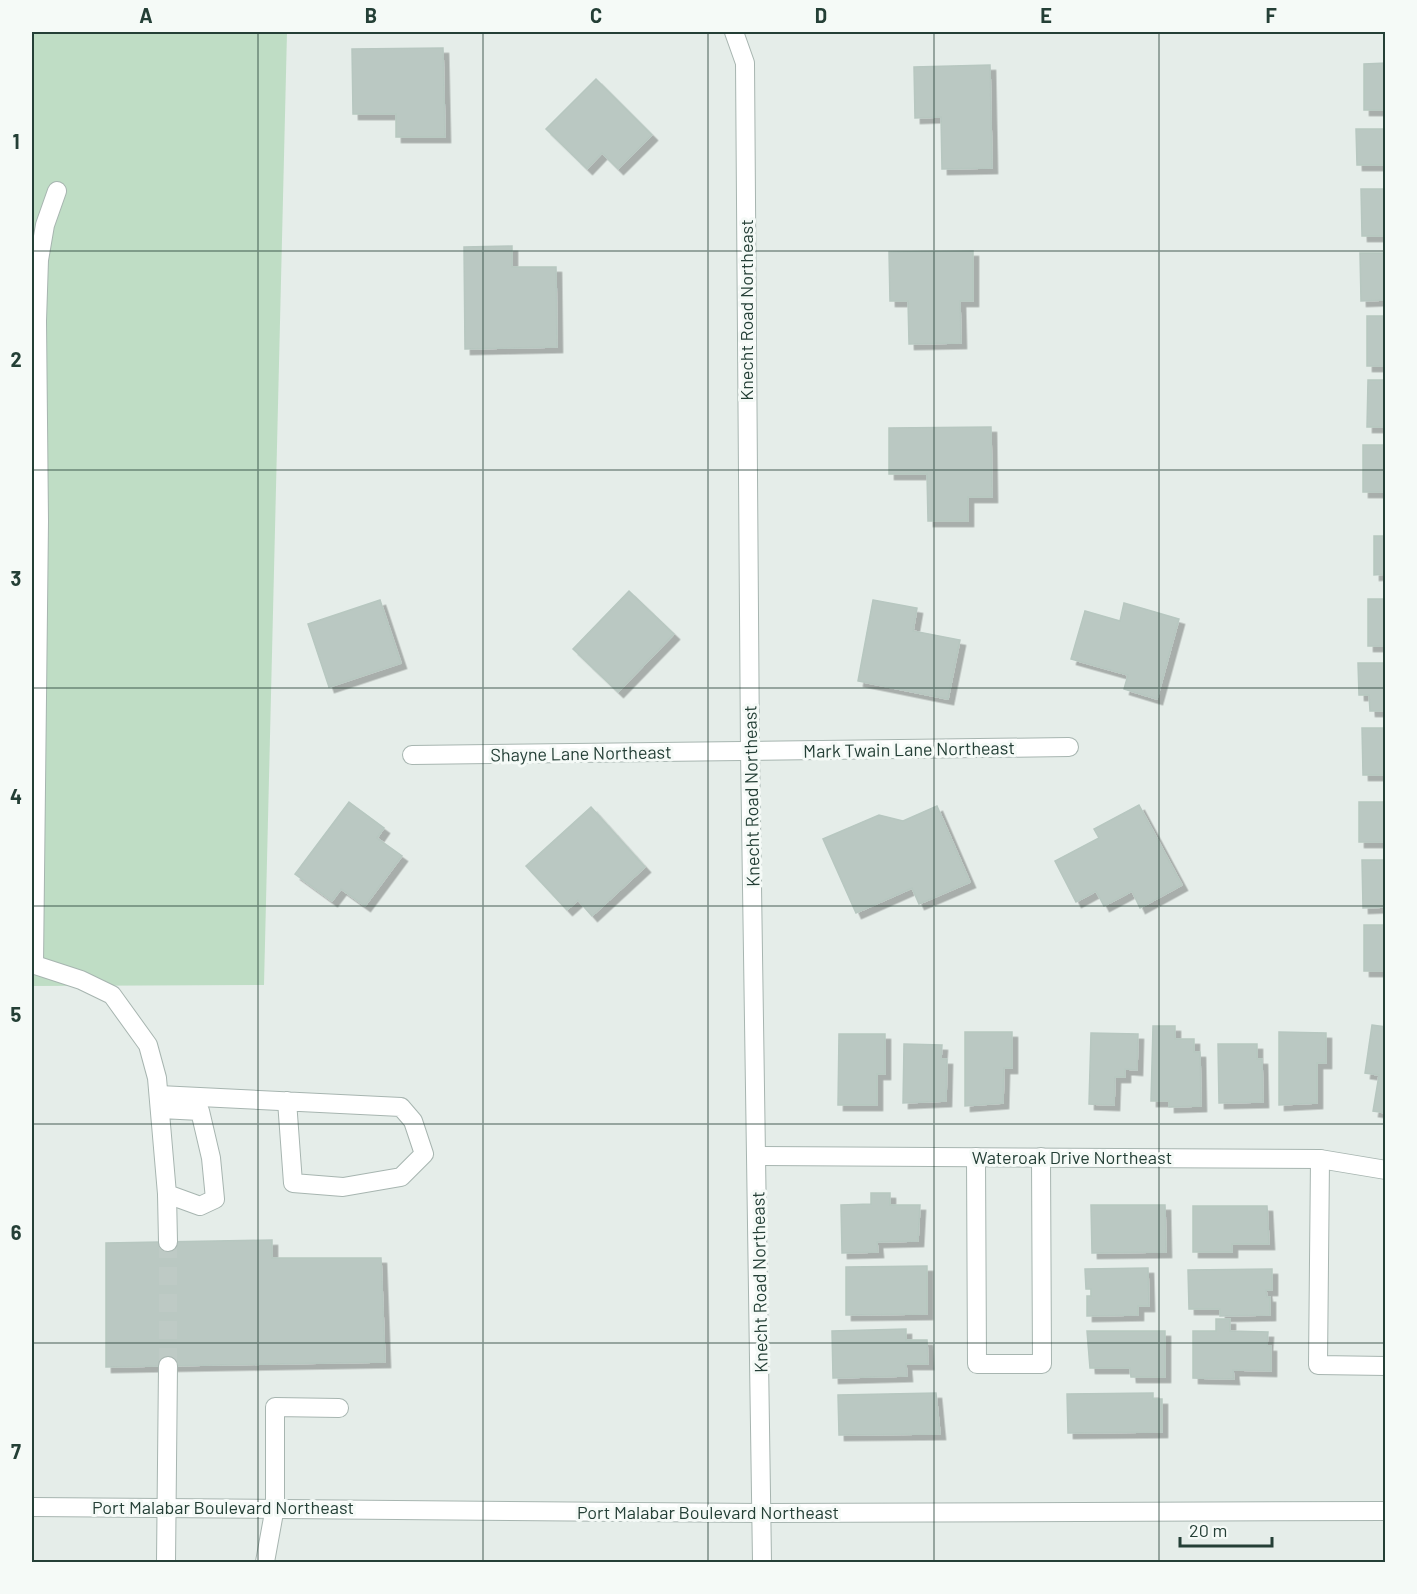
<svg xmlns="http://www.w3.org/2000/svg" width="1417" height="1594" font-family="Barlow,sans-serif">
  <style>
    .green { fill: #bfddc5 }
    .building { fill: #bac8c2; stroke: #b7c7c0; stroke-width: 1.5; filter: url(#shadow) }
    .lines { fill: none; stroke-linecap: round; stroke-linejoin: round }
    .minor-tunnel { stroke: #becac5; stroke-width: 18; stroke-dasharray: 18 9; stroke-linecap: butt }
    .minor-casing { stroke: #a7b5b0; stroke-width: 20 }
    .minor { stroke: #fff; stroke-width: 18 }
    .grid { fill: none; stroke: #243f36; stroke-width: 1.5; stroke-opacity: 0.55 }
    .labels { text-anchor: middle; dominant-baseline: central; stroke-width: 6; stroke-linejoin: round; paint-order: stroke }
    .street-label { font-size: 18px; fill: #243f36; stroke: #f5faf7 }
    .neatline { fill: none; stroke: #243f36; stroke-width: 2 }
    .grid-label { font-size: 20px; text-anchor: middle; font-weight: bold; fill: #243f36 }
  </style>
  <defs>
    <filter id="shadow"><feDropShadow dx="5.5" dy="5.5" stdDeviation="0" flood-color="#0004"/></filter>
  </defs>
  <rect width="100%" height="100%" fill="#e5ede9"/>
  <path class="green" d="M32,32h255l-23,953 -232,1z"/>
  <g class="building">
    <path d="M443,48l2,89h-49v-23h-43l-1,-65z"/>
    <path d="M1386,63v47h-22v-46z"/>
    <path d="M990,65l2,103 -50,1 -1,-52 -26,1 -1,-51z"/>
    <path d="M596,79l56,56 -34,34 -16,-16 -15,16 -41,-40z"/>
    <path d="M1356,129h30v36h-29z"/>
    <path d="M1361,189h25v47h-24z"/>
    <path d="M512,246v21h44l1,80 -92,2 -1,-102z"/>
    <path d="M973,251v50h-13l1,42 -52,1 -1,-43h-18l-1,-49z"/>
    <path d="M1360,253h26v47l-25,1z"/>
    <rect x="1367" y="316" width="19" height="50"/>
    <path d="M1368,380h18v47h-19z"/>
    <path d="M991,427l1,70h-24v24h-40l-1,-47h-38v-46z"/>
    <rect x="1363" y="445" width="23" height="47"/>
    <path d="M1374,536h12v38l-12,1z"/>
    <path d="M629,591l45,43 -56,58 -45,-43z"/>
    <rect x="1368" y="599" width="18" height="47"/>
    <path d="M380,600l21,63 -72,24 -21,-63z"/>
    <path d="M873,600l44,8 -4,23 47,9 -12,59 -90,-18z"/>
    <path d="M1124,603l55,16 -22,80 -33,-10 4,-14 -57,-16 14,-48 35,10z"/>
    <path d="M1358,663h28v48h-16l-1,-16h-10z"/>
    <path d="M1362,728h24v47h-23z"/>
    <path d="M349,802l35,26 -7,10 25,18 -37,50 -24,-17 -9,12 -37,-27z"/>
    <rect x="1359" y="802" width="27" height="40"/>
    <path d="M1139,805l43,80 -42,23 -8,-17 -28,15 -8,-15 -20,11 -21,-41 44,-23 -5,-9z"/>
    <path d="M937,806l33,76 -51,22 -7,-16 -56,25 -33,-74 56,-24 24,6z"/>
    <path d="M591,807l54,60 -53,49 -14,-16 -11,10 -41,-44z"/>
    <path d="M1362,860h24v47l-23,1z"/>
    <rect x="1364" y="925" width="22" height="46"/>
    <path d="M1372,1025l14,2v86l-13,-2 6,-36 -14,-2z"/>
    <path d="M1153,1026h22v13h19v13h6l1,54 -32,1v-6h-18z"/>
    <path d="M965,1032h47v36h-8l-1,35 -38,3z"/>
    <path d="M1279,1032l47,1v30h-9v40l-38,2z"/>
    <path d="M1091,1033l47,1 -1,36 -12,-1v8h-10l-1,28 -25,-1z"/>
    <path d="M839,1034h46v40h-8v31h-39z"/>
    <path d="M904,1044l38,1 -1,14h6l-1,42 -43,2z"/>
    <path d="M1218,1044h39v15h5l1,43 -44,1z"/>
    <path d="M871,1193h19v12h30l-2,36 -41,1 1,10 -36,1 -1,-48 30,-1z"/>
    <path d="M1091,1205h74l1,47 -74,1z"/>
    <path d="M1193,1206h74l2,38h-37v8h-39z"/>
    <path d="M272,1240v18h109l4,104 -279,5v-124z"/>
    <path d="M927,1266v48l-81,1v-48z"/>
    <path d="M1148,1268l1,38h-11v9l-51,1v-20h4v-7h-5l-1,-20z"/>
    <path d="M1272,1269v21h-6l1,7h3v18l-50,1v-7h-31l-1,-39z"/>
    <path d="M1216,1319h14v12l38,1 -1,14h4v25l-38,-1 1,9 -41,-1v-47h23z"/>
    <path d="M906,1329v11h21l1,24h-22l1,12 -74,2 -1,-47z"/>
    <path d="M1087,1331h78v46h-34l-1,-9h-40z"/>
    <path d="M936,1393l4,41 -101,1 -1,-40z"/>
    <path d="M1153,1393v6h9v33l-94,1 -1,-39z"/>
  </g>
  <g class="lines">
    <path class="minor-tunnel" d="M168,1366v-124"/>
    <g class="minor-casing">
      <g id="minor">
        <path d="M734,32l11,31 5,688 12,811"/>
        <path d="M412,755l657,-8"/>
        <path d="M32,964l49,16 31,15 36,50 9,33 10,116 33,12 15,-7 -4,-41 -11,-47 -39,-2"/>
        <path d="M34,964l5,-443 -2,-200 2,-61 6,-35 12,-34"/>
        <path d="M159,1095l242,12 12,14 11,33 -23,23 -58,10 -50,-4 -6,-82"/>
        <path d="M757,1156l563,3 66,11"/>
        <path d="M976,1157l1,207h65l-1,-207"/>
        <path d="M1320,1159l-2,206 68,1"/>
        <path d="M167,1194l1,48"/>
        <path d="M32,1507l729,6 625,-2"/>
        <path d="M166,1562l2,-196"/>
        <path d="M265,1562l10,-55v-100l64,1"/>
      </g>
    </g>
    <use href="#minor" class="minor"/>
  </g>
  <path class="grid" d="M258,32v1530M483,32v1530M708,32v1530M934,32v1530M1159,32v1530M32,251h1354M32,470h1354M32,688h1354M32,906h1354M32,1124h1354M32,1343h1354"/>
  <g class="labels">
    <g class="street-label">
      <text transform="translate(746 310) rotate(-90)">Knecht Road Northeast</text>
      <text transform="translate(909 749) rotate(-1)">Mark Twain Lane Northeast</text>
      <text transform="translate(581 753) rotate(-1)">Shayne Lane Northeast</text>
      <text transform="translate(751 796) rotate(-91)">Knecht Road Northeast</text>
      <text x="1072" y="1157">Wateroak Drive Northeast</text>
      <text transform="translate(759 1282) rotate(-91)">Knecht Road Northeast</text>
      <text x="223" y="1507">Port Malabar Boulevard Northeast</text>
      <text x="708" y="1512">Port Malabar Boulevard Northeast</text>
    </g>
  </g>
  <rect width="1417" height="1594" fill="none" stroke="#f5faf7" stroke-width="66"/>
  <path d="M1180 1537v9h92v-9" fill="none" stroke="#243f36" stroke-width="3"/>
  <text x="1189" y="1537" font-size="18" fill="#243f36" stroke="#f5faf7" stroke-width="4.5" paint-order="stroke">20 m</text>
  <rect x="33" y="33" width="1351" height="1528" class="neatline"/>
  <g class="grid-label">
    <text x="146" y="23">A</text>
    <text x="371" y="23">B</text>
    <text x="596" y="23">C</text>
    <text x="821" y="23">D</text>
    <text x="1046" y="23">E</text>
    <text x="1271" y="23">F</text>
    <text x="16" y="149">1</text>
    <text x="16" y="367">2</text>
    <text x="16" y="586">3</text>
    <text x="16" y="804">4</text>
    <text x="16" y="1022">5</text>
    <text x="16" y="1240">6</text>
    <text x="16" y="1459">7</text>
  </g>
</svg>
